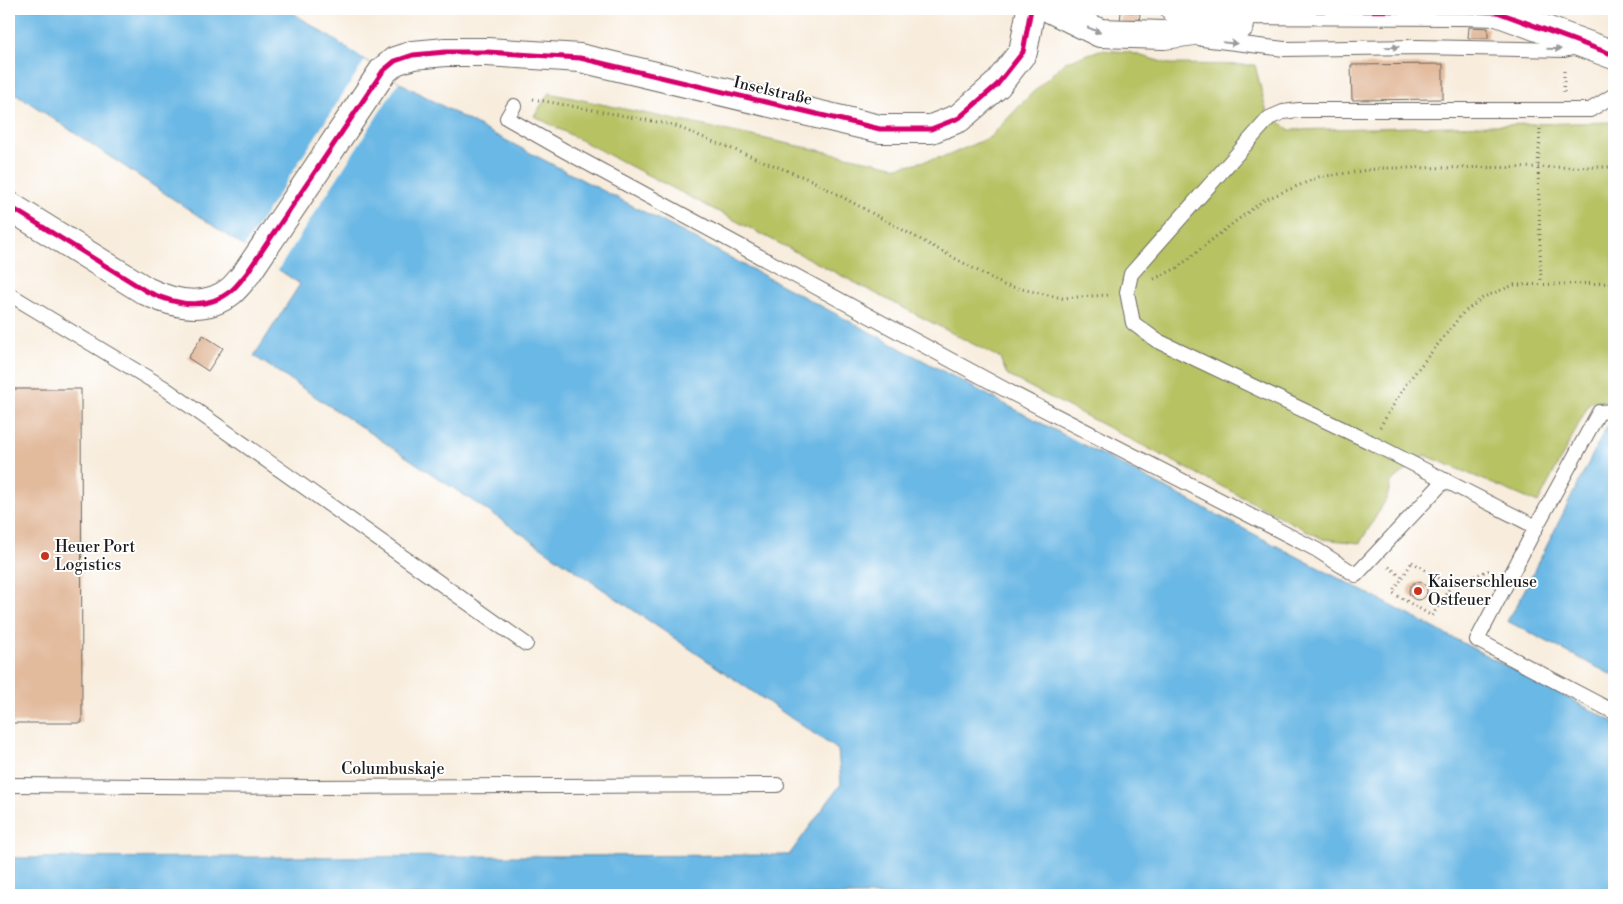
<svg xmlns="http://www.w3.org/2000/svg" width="1623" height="904" font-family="'Libre Bodoni',serif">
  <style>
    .green { fill: #b7c264; stroke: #6a6f40 }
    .water { fill: #6bb8e5; stroke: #446a80 }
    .pier { fill: #f8eddd }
    .building { fill: #e2ba9c }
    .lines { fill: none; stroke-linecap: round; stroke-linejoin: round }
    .service-casing { stroke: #696560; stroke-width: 16 }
    .tertiary-casing { stroke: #696560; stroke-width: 30 }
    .path { stroke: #696560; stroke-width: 3; stroke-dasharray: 1 4; stroke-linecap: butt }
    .service { stroke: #fff; stroke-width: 14 }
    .tertiary { stroke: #fff; stroke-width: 28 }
    .cycleway-casing { stroke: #fff; stroke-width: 8 }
    .cycleway { stroke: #d6006c; stroke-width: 5 }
    .oneway { fill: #999 }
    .poi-dot { fill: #c8321e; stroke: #fff; stroke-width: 2 }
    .labels { text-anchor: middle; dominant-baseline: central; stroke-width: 4; stroke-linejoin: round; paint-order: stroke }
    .street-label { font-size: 16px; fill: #1c1c1c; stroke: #fff }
    .poi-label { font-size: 16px; fill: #1c1c1c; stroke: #fff; text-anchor: start }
  </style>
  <rect width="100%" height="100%" fill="#fff"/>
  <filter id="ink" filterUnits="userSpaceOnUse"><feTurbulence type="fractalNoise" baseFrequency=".02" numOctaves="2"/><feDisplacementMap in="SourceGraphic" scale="10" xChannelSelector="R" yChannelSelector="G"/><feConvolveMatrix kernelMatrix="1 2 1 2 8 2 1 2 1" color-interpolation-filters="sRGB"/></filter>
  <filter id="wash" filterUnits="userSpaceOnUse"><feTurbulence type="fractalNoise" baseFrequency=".0096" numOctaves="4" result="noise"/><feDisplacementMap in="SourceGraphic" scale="20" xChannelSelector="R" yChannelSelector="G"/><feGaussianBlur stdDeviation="1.12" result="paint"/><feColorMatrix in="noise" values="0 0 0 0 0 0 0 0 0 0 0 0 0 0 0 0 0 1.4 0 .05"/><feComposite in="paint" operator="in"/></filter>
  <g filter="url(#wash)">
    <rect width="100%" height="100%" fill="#f8eddd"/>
    <path class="green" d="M1100,50l28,2 41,12 86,1 12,48 23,17 324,-8v279l-24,1 -52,101 -113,-48 -34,27 -4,16 -27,45 -37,-4 -316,-164 -7,-17 -466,-242 15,-23 349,74 49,-11 43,-19 41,-43 34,-32z"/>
    <g class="water">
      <path d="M9,9h278l112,73 85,47 170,88 347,185 613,320v173h-1605v-37l780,-3 52,-71 -3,-34 -338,-231 -246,-163 46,-72 -291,-195z"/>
      <path d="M1607,426h7v250l-107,-55 9,-14z"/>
    </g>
    <path class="pier" d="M365,60l34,22 -121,188 -34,-23z"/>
    <g id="blocks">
      <g class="building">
        <path d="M1121,11l19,2 -1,13 -19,-3z"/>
        <path d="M1469,27l19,1v10h-20z"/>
        <path d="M1443,64v35l-91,1 -1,-35z"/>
        <path d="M203,335l20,13 -15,23 -20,-13z"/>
        <path d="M9,389h72l1,334h-73z"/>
        <circle cx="1418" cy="591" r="9"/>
      </g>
    </g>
  </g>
  <g filter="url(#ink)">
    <use href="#blocks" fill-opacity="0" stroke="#696560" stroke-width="1"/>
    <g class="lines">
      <g class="service-casing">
        <g id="service">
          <path d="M1202,39l82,10 133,-2 147,3 13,-3"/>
          <path d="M514,106l-7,12 58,33 441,239 311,160 39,25 89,-95"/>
          <path d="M9,294l154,93 363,257"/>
          <path d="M1614,411l-15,1 -63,115 -59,113 137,72"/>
          <path d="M1536,527l-166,-85 -214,-102 -23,-17 -6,-31 4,-18 138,-156 14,-6 16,-2h291l24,-15"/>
          <path d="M9,785l301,2 467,-2"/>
        </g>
      </g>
      <g class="tertiary-casing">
        <g id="tertiary">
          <path d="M1051,9l49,24 64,2 76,-10"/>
          <path d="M1175,9l16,1 273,1 33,1 117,43"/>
          <path d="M9,206l137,85c27,13 59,21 85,0 6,-5 11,-12 16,-18l136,-202 12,-10 18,-6 33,-3h41l93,6 300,71h51l28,-11 38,-33 26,-33 8,-43"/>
        </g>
      </g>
      <g class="path">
        <path d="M1564,92v-24"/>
        <path d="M533,99l140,26 39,16 99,39 193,105 58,13 46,-3"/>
        <path d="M1540,129l-2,38 3,116"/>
        <path d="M1154,279l23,-11 42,-34 45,-34 55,-23 63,-9 232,-1"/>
        <path d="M1380,427l26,-43 57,-71 21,-16 30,-12 100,-2"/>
        <path d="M1412,562l39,24 -19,30 -39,-23z"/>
        <path d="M1389,567l13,10"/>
        <path d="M1451,586l41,-17"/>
      </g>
      <use href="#service" class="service"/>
      <use href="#tertiary" class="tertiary"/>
      <g class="cycleway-casing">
        <g id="cycleway">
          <path d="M1175,9l16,1 273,1 33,1 117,43"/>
          <path d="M9,206l137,85c27,13 59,21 85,0 6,-5 11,-12 16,-18l136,-202 12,-10 18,-6 33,-3h41l93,6 300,71h51l28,-11 38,-33 26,-33 8,-43"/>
        </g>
      </g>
      <use href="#cycleway" class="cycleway"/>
    </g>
    <defs><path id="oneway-solid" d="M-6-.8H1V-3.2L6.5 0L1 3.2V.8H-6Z" transform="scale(1.25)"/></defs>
    <g class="oneway">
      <use href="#oneway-solid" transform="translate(1094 30) rotate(23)"/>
      <use href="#oneway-solid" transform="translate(1230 43) rotate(6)"/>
      <use href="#oneway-solid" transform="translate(1392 47) rotate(-1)"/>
      <use href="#oneway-solid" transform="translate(1554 49) rotate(1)"/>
    </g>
  </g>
  <g class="poi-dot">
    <circle cx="45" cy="556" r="5"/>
    <circle cx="1418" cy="591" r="5"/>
  </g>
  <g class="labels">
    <g class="street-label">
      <text transform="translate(773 91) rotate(13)">Inselstraße</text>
      <text x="393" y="769">Columbuskaje</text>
    </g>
    <g class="poi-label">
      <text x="55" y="547">Heuer Port<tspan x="55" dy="18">Logistics</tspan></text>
      <text x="1428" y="582">Kaiserschleuse<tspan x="1428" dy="18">Ostfeuer</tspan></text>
    </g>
  </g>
  <rect width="1623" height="904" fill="none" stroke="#fff" stroke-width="30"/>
</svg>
